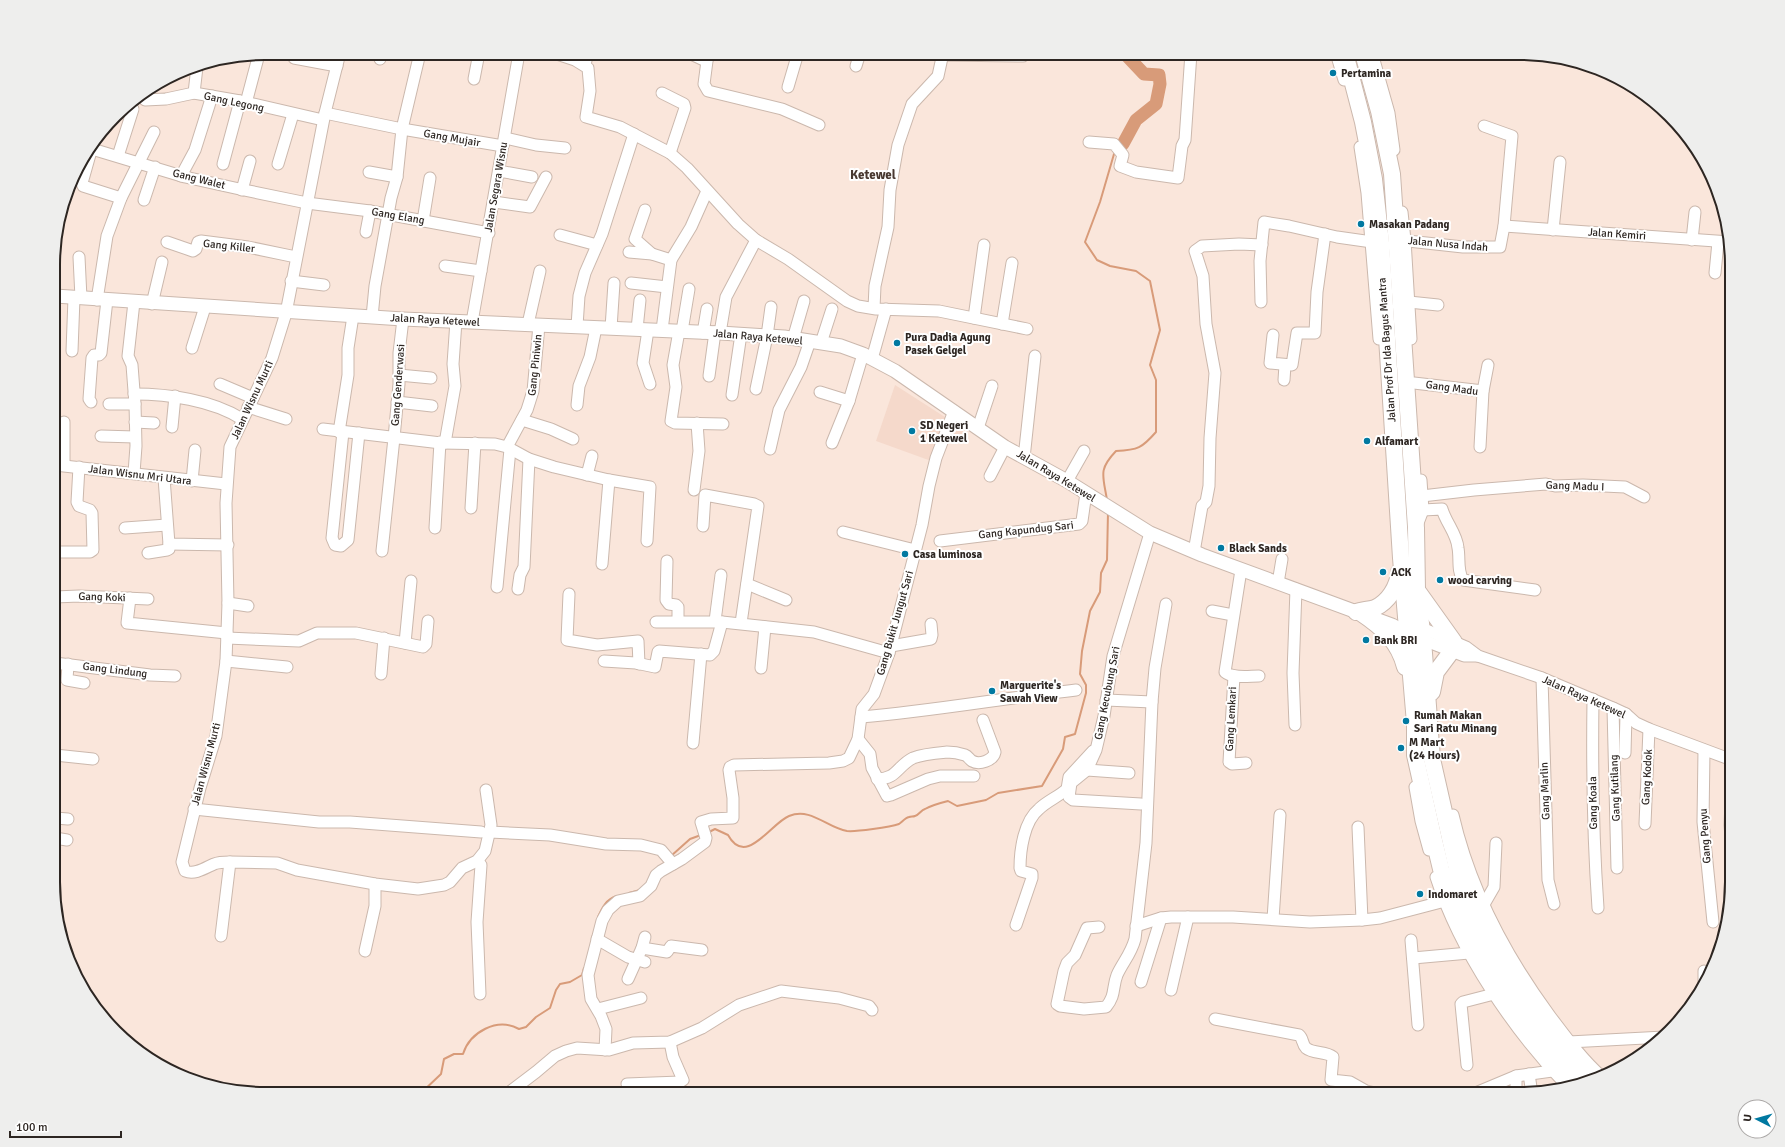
<svg xmlns="http://www.w3.org/2000/svg" width="1785" height="1147" font-family="Signika,sans-serif">
  <style>
    .built { fill: #f5d9cb }
    .lines { fill: none; stroke-linecap: round; stroke-linejoin: round }
    .stream { stroke: #d89b79; stroke-width: 2 }
    .river { stroke: #d89b79; stroke-width: 13 }
    .minor-casing { stroke: #cbb8ad; stroke-width: 13 }
    .major-casing { stroke: #cbb8ad; stroke-width: 15 }
    .highway-casing { stroke: #cbb8ad; stroke-width: 18 }
    .minor { stroke: #fff; stroke-width: 11 }
    .major { stroke: #fff; stroke-width: 13 }
    .highway { stroke: #fff; stroke-width: 16 }
    .poi-dot { fill: #0079a1; stroke: #fff; stroke-width: 1.5 }
    .labels { text-anchor: middle; dominant-baseline: central; stroke-width: 4; stroke-linejoin: round; paint-order: stroke }
    .poi-label { font-size: 11px; font-weight: bold; fill: #2d2622; stroke: #fff; text-anchor: start }
    .street-label { font-size: 11px; fill: #2d2622; stroke: #fff }
    .quarter-label { font-size: 13px; font-weight: bold; fill: #483830; stroke: #fff }
    .rim { fill: none; stroke: #2d2622; stroke-width: 2 }
  </style>
  <rect width="100%" height="100%" fill="#fae6db"/>
  <g class="built">
    <path d="M895,385l53,34 -14,43 -58,-21z"/>
    <path d="M956,424l12,4 -5,14 -11,-4z"/>
  </g>
  <g class="lines">
    <g class="stream">
      <path d="M1107,500c-4,-25 -9,-30 9,-49 22,-1 26,-3 40,-19v-52l-6,-15 10,-35 -10,-49 -14,-10 -26,-5 -13,-6 -12,-18 15,-40 14,-48"/>
      <path d="M709,832l6,-3 13,6c18,33 43,-12 61,-19 22,-9 38,12 58,15 9,1 43,-4 52,-7 3,-2 6,-6 10,-7 2,-1 4,0 6,-1 4,-1 6,-6 10,-7 7,-4 15,-6 23,-8l9,5 29,-6 12,-7 44,-7 21,-37 2,-12 10,-3 11,-41v-8l-6,-11 2,-23 8,-40 10,-19 1,-19 6,-13 1,-48"/>
      <path d="M671,856l19,-17 11,-4"/>
      <path d="M629,893l11,-3"/>
      <path d="M598,917c4,-9 8,-18 19,-21"/>
      <path d="M420,1094l21,-20 3,-15 10,-5h9c7,-22 34,-37 56,-25l7,-2 10,-10 14,-9 6,-18 4,-6 10,-2 12,-7 2,-7"/>
    </g>
    <path class="river" d="M1123,144l13,-24 20,-16 4,-20 -1,-9 -15,-1 -17,-18 1,-3"/>
    <g class="minor-casing">
      <g id="minor">
        <path d="M554,53l21,7 13,8 2,23 -4,26 34,10 50,26 17,15 51,56 18,16 32,19 59,42 11,5 18,3 63,2 88,18"/>
        <path d="M689,53l17,8 5,-8"/>
        <path d="M1336,53l8,27"/>
        <path d="M1372,53l17,60 5,37"/>
        <path d="M942,55l81,1"/>
        <path d="M294,58l43,8"/>
        <path d="M380,59l2,-6"/>
        <path d="M707,61l-3,23 4,7 74,18 37,16"/>
        <path d="M585,64l3,-11"/>
        <path d="M856,66l4,-13"/>
        <path d="M474,79l5,-26"/>
        <path d="M788,87l10,-34"/>
        <path d="M194,93l3,-26"/>
        <path d="M662,93l22,11 1,4 -15,45"/>
        <path d="M145,100l21,-1 28,-6 46,8 83,19"/>
        <path d="M246,103l13,-49"/>
        <path d="M325,113l77,16 101,17"/>
        <path d="M505,138l31,7 29,3"/>
        <path d="M1089,142l25,2 9,11 -3,11 16,6 42,6 4,-32 3,-6 6,-87"/>
        <path d="M1360,147l7,46 12,146"/>
        <path d="M92,149l93,28 59,13 63,13 63,8 119,22"/>
        <path d="M91,151l-9,32 1,3 38,12"/>
        <path d="M118,156l15,-47"/>
        <path d="M223,164l17,-63"/>
        <path d="M278,164l15,-50"/>
        <path d="M499,171l33,6"/>
        <path d="M369,172l28,5"/>
        <path d="M181,176l14,-26 17,-54"/>
        <path d="M242,190l8,-29"/>
        <path d="M144,200l11,-33"/>
        <path d="M494,202l36,5 16,-30"/>
        <path d="M645,210l-10,29 17,15"/>
        <path d="M1402,212l3,28 6,99"/>
        <path d="M423,221l7,-43"/>
        <path d="M1504,226l226,16"/>
        <path d="M1553,230l7,-68"/>
        <path d="M366,232l4,-21"/>
        <path d="M560,235l37,10"/>
        <path d="M1399,240l64,7h37l4,-21 8,-90 -28,-10"/>
        <path d="M1692,240l3,-28"/>
        <path d="M167,242l26,9 3,-2 2,-7 3,-1 47,6 48,10"/>
        <path d="M629,252l23,2 19,6"/>
        <path d="M79,257l2,41"/>
        <path d="M445,266l36,5"/>
        <path d="M1715,273l3,-31"/>
        <path d="M291,281l33,4"/>
        <path d="M631,283l36,4"/>
        <path d="M97,300l10,-64 14,-38 33,-66"/>
        <path d="M1261,302l-1,-41 4,-39 25,4 48,11 42,6"/>
        <path d="M1409,302l29,3"/>
        <path d="M152,304l10,-42"/>
        <path d="M874,308l1,-22 13,-59 2,-37 8,-45 14,-41 26,-28 5,-23"/>
        <path d="M372,317l3,-31 16,-88 6,-21 5,-48 18,-76"/>
        <path d="M974,318l10,-73"/>
        <path d="M472,322l47,-269"/>
        <path d="M528,324l12,-53"/>
        <path d="M1002,324l10,-61"/>
        <path d="M577,326l2,-30 6,-23 17,-39 32,-100"/>
        <path d="M611,328l3,-45"/>
        <path d="M637,329l3,-29"/>
        <path d="M648,330l-5,33 7,21"/>
        <path d="M662,330l9,-70 20,-33 16,-36"/>
        <path d="M679,331l-6,34 3,22 -5,34 4,2 48,1"/>
        <path d="M682,331l7,-42"/>
        <path d="M703,333l4,-24"/>
        <path d="M720,333l6,-36 30,-57"/>
        <path d="M1273,335l-3,28 22,2 5,-32h18l2,-41 8,-58"/>
        <path d="M793,339l11,-38"/>
        <path d="M821,343l11,-34"/>
        <path d="M192,348l13,-41"/>
        <path d="M72,351l2,-53"/>
        <path d="M872,359l14,-50"/>
        <path d="M399,375l32,3"/>
        <path d="M709,376l6,-44"/>
        <path d="M1284,380l1,-15"/>
        <path d="M1414,383l69,8 -3,56"/>
        <path d="M220,384l33,14"/>
        <path d="M756,389l11,-53 4,-29"/>
        <path d="M1483,391l5,-26"/>
        <path d="M820,392l29,9"/>
        <path d="M134,394c34,0 78,6 108,25"/>
        <path d="M732,395l9,-61"/>
        <path d="M91,402l-2,-3 3,-41 2,-3h5l2,-2 6,-53"/>
        <path d="M397,402l35,4"/>
        <path d="M109,404h26"/>
        <path d="M577,405l2,-19 11,-29 6,-29"/>
        <path d="M248,407l38,12"/>
        <path d="M522,420l29,9 22,10"/>
        <path d="M135,422l19,1"/>
        <path d="M172,427l3,-31"/>
        <path d="M978,428l14,-42"/>
        <path d="M323,429l118,14 54,1 12,3 22,12 25,8 55,13 41,7 -3,54"/>
        <path d="M339,432l9,-57v-27l5,-32"/>
        <path d="M343,432l-11,106 3,7 6,1 7,-6 11,-107"/>
        <path d="M101,436l34,1"/>
        <path d="M445,443l10,-57 -2,-22 3,-43"/>
        <path d="M832,443l17,-42 14,-47"/>
        <path d="M507,447l20,-37 6,-19 6,-66"/>
        <path d="M770,449l9,-39 22,-43 9,-26"/>
        <path d="M1024,458l11,-102"/>
        <path d="M55,465l171,19"/>
        <path d="M64,465v-43"/>
        <path d="M134,473l2,-27 -1,-42 -3,-39 -4,-9 6,-54"/>
        <path d="M587,475l5,-19"/>
        <path d="M990,476l15,-29"/>
        <path d="M164,478l5,66 59,1"/>
        <path d="M192,481l3,-31"/>
        <path d="M1067,481l17,-30"/>
        <path d="M694,490l5,-39 -2,-28"/>
        <path d="M1422,496l52,-6 72,-6 9,2 28,-1 42,2 19,10"/>
        <path d="M471,508l4,-65"/>
        <path d="M1423,510l19,-1c4,14 15,25 16,39 2,10 -1,23 5,32l72,10"/>
        <path d="M1418,523l5,-13 -2,-30"/>
        <path d="M703,526l2,-31 49,9 4,2 -17,117"/>
        <path d="M125,528l42,-3"/>
        <path d="M435,528l5,-86"/>
        <path d="M843,532l72,18"/>
        <path d="M940,541l139,-17 3,-3 4,-28"/>
        <path d="M382,551l12,-113 5,-54v-31l4,-34"/>
        <path d="M55,552h35l3,-2 -1,-37 -2,-3 -11,-4 -2,-4 2,-35"/>
        <path d="M1194,552l8,-46 4,-4 3,-16 1,-48 5,-65 -9,-49 -3,-48 -8,-25 7,-5 37,-2 23,1"/>
        <path d="M148,553l19,-3 2,-1v-5"/>
        <path d="M667,561l-1,39 3,4 7,1 2,2v14"/>
        <path d="M602,564l7,-84"/>
        <path d="M1241,570l-16,102c8,7 24,4 34,4"/>
        <path d="M1278,583l4,-24"/>
        <path d="M747,584l39,16"/>
        <path d="M497,587l13,-138"/>
        <path d="M518,589l2,-14 4,-8 5,-108"/>
        <path d="M569,594l-2,46 30,5 41,-4 1,23"/>
        <path d="M55,597l24,-1 69,3"/>
        <path d="M130,598l-3,25 100,10"/>
        <path d="M228,603l20,3"/>
        <path d="M1212,611l21,4"/>
        <path d="M715,621l6,-46"/>
        <path d="M656,622h66l92,10 75,21"/>
        <path d="M1422,628l44,19 12,9 64,22 71,30 13,6 10,9 13,6 83,31"/>
        <path d="M227,638l72,3 18,-8h39l67,14 3,-3 2,-23"/>
        <path d="M1423,640l41,16h14"/>
        <path d="M405,643l6,-62"/>
        <path d="M891,646l40,-7 1,-4 -1,-11"/>
        <path d="M226,661l61,6"/>
        <path d="M604,661l32,2 19,4 3,-15 1,-1 51,4 4,-4 8,-29"/>
        <path d="M55,663l95,12 25,1"/>
        <path d="M68,664l-1,16 17,3"/>
        <path d="M761,668l4,-41"/>
        <path d="M381,674l3,-36"/>
        <path d="M1234,676l-5,86 3,2 14,-1"/>
        <path d="M1542,678l6,202 6,24"/>
        <path d="M1593,699c-1,70 0,139 5,209"/>
        <path d="M1106,700l46,2"/>
        <path d="M1613,708l4,160"/>
        <path d="M861,717c72,-6 143,-19 215,-27"/>
        <path d="M1295,725l-2,-52 3,-84"/>
        <path d="M858,739l12,15 2,14 15,28 4,-1 37,-16 12,-3h34"/>
        <path d="M693,743l8,-89"/>
        <path d="M1704,750l-1,72 10,100"/>
        <path d="M1625,753l1,-39"/>
        <path d="M55,755l38,4"/>
        <path d="M1087,770l42,3"/>
        <path d="M877,779c20,0 20,-13 36,-21 10,-4 23,-5 34,-6 5,0 12,1 18,3 3,1 4,4 7,6 7,4 21,0 23,-9l-12,-32"/>
        <path d="M1732,781l-2,44 2,24"/>
        <path d="M1415,787l6,34 8,29"/>
        <path d="M1141,804l-68,-4 -4,-3 2,-14 16,-13 9,-20 8,-34 9,-60 37,-123"/>
        <path d="M194,809l125,13h31l131,10"/>
        <path d="M1453,815c17,74 52,140 97,201 16,21 31,42 51,60"/>
        <path d="M55,818l13,1"/>
        <path d="M1645,824l4,-95"/>
        <path d="M490,832l60,3 56,9 35,1 20,5 12,14"/>
        <path d="M55,838l12,2"/>
        <path d="M477,861l4,4 -4,57 3,72"/>
        <path d="M230,862c-5,0 -11,0 -16,2 -9,4 -19,11 -29,7l-3,-9 18,-74 16,-52 10,-75 2,-58 -2,-100 4,-56 42,-89 14,-45 39,-200 15,-60"/>
        <path d="M1436,877c24,75 78,154 133,211"/>
        <path d="M1483,906l11,-19 2,-44"/>
        <path d="M1273,919l7,-104"/>
        <path d="M1362,920l18,-2 65,-17"/>
        <path d="M1016,925l16,-47v-4l-11,-3 -1,-3c0,-18 4,-47 19,-59 8,-8 19,-12 28,-20l2,-12 24,-26"/>
        <path d="M1136,926l25,-8 10,-1h62l77,5 52,-2 -4,-93"/>
        <path d="M1099,927l-12,1 -12,27 -8,8 -3,8 -7,33 3,2 24,3 22,-2c10,-12 6,-19 11,-32 6,-13 14,-21 18,-36l11,-96 6,-141 3,-34 11,-64"/>
        <path d="M221,936l9,-74 47,1 20,7 78,14 43,5 26,-4 6,-3 12,-14 15,-7 8,-10 6,-26 -5,-35"/>
        <path d="M597,939l31,18 17,5"/>
        <path d="M1411,940l7,85"/>
        <path d="M642,948l25,4 4,-6 31,4"/>
        <path d="M365,951l10,-45v-22"/>
        <path d="M1413,958l56,-5"/>
        <path d="M1704,971v12"/>
        <path d="M628,979l14,-31 3,-11"/>
        <path d="M1141,982l20,-64"/>
        <path d="M1171,990l17,-73"/>
        <path d="M598,1009l43,-11"/>
        <path d="M1215,1019l84,16c4,3 3,9 7,13 7,6 20,3 27,9l-2,23 19,2 16,9 14,3"/>
        <path d="M1569,1042l95,-5"/>
        <path d="M605,1050l1,-21 -5,-13 -10,-17 -3,-24 14,-54 6,-11 10,-9 22,-5 11,-10 5,-11 5,-4 21,-12 23,-17 1,-4 -5,-16 10,-3 22,-1v-20l-4,-28 1,-3 4,-2 95,-2 14,-2 6,-3 9,-19 4,-30 12,-15 15,-41 33,-128 7,-39 7,-28 18,-47"/>
        <path d="M1467,1065l-6,-61 2,-2 31,-8"/>
        <path d="M1529,1074l3,20"/>
        <path d="M1516,1076v18"/>
        <path d="M627,1084l53,-2 3,-2 -10,-23 -3,-15"/>
        <path d="M507,1094l29,-22 19,-16 11,-5 11,-3 32,2 24,-7 37,-1 32,-14 37,-23 42,-14 58,7 30,8 3,4"/>
        <path d="M1473,1094l43,-18 36,-5"/>
      </g>
    </g>
    <g class="major-casing">
      <path id="major" d="M55,296l348,23 317,14 64,4 57,9 22,8 32,17 110,76 62,34 83,52 52,22 190,70 22,12"/>
    </g>
    <g class="highway-casing">
      <g id="highway">
        <path d="M1345,53l18,69 11,57 7,64 20,315 14,165v32l19,85 7,29 8,21 53,98 43,58 34,39"/>
        <path d="M1363,53l16,58 13,63 24,354 1,62 6,50 9,119 25,110 10,27 20,39 20,37 50,68 35,40"/>
        <path d="M1419,593l35,49"/>
        <path d="M1356,612c6,-2 13,-2 19,-4 13,-6 23,-21 24,-36"/>
        <path d="M1361,613c21,14 38,29 44,54"/>
        <path d="M1432,692l4,-20 15,-20"/>
      </g>
    </g>
    <use href="#minor" class="minor"/>
    <use href="#major" class="major"/>
    <use href="#highway" class="highway"/>
  </g>
  <g class="poi-dot">
    <circle cx="1333" cy="73" r="4"/>
    <circle cx="1361" cy="224" r="4"/>
    <circle cx="897" cy="343" r="4"/>
    <circle cx="912" cy="431" r="4"/>
    <circle cx="1367" cy="441" r="4"/>
    <circle cx="1221" cy="548" r="4"/>
    <circle cx="905" cy="554" r="4"/>
    <circle cx="1383" cy="572" r="4"/>
    <circle cx="1440" cy="580" r="4"/>
    <circle cx="1366" cy="640" r="4"/>
    <circle cx="992" cy="691" r="4"/>
    <circle cx="1406" cy="721" r="4"/>
    <circle cx="1401" cy="748" r="4"/>
    <circle cx="1420" cy="894" r="4"/>
  </g>
  <g class="labels">
    <g class="poi-label">
      <text x="1341" y="73">Pertamina</text>
      <text x="1369" y="224">Masakan Padang</text>
      <text x="905" y="337">Pura Dadia Agung<tspan x="905" dy="13">Pasek Gelgel</tspan></text>
      <text x="920" y="425">SD Negeri<tspan x="920" dy="13">1 Ketewel</tspan></text>
      <text x="1375" y="441">Alfamart</text>
      <text x="1229" y="548">Black Sands</text>
      <text x="913" y="554">Casa luminosa</text>
      <text x="1391" y="572">ACK</text>
      <text x="1448" y="580">wood carving</text>
      <text x="1374" y="640">Bank BRI</text>
      <text x="1000" y="685">Marguerite's<tspan x="1000" dy="13">Sawah View</tspan></text>
      <text x="1414" y="715">Rumah Makan<tspan x="1414" dy="13">Sari Ratu Minang</tspan></text>
      <text x="1409" y="742">M Mart<tspan x="1409" dy="13">(24 Hours)</tspan></text>
      <text x="1428" y="894">Indomaret</text>
    </g>
    <g class="street-label">
      <text transform="translate(234 102) rotate(12)">Gang Legong</text>
      <text transform="translate(452 138) rotate(10)">Gang Mujair</text>
      <text transform="translate(199 179) rotate(14)">Gang Walet</text>
      <text transform="translate(496 187) rotate(-80)">Jalan Segara Wisnu</text>
      <text transform="translate(398 216) rotate(10)">Gang Elang</text>
      <text transform="translate(1617 234) rotate(4)">Jalan Kemiri</text>
      <text transform="translate(1448 244) rotate(5)">Jalan Nusa Indah</text>
      <text transform="translate(229 246) rotate(6)">Gang Killer</text>
      <text transform="translate(435 320) rotate(3)">Jalan Raya Ketewel</text>
      <text transform="translate(758 337) rotate(5)">Jalan Raya Ketewel</text>
      <text transform="translate(1387 350) rotate(-94)">Jalan Prof Dr Ida Bagus Mantra</text>
      <text transform="translate(535 365) rotate(-84)">Gang Piniwin</text>
      <text transform="translate(398 385) rotate(-86)">Gang Genderwasi</text>
      <text transform="translate(1452 388) rotate(8)">Gang Madu</text>
      <text transform="translate(252 400) rotate(-65)">Jalan Wisnu Murti</text>
      <text transform="translate(140 475) rotate(7)">Jalan Wisnu Mri Utara</text>
      <text transform="translate(1056 476) rotate(31)">Jalan Raya Ketewel</text>
      <text transform="translate(1575 486) rotate(2)">Gang Madu I</text>
      <text transform="translate(1026 530) rotate(-6)">Gang Kapundug Sari</text>
      <text transform="translate(102 597) rotate(2)">Gang Koki</text>
      <text transform="translate(895 623) rotate(-74)">Gang Bukit Jungut Sari</text>
      <text transform="translate(115 670) rotate(7)">Gang Lindung</text>
      <text transform="translate(1107 693) rotate(-79)">Gang Kecubung Sari</text>
      <text transform="translate(1584 697) rotate(24)">Jalan Raya Ketewel</text>
      <text transform="translate(1231 719) rotate(-87)">Gang Lemkari</text>
      <text transform="translate(206 764) rotate(-75)">Jalan Wisnu Murti</text>
      <text transform="translate(1647 777) rotate(-87)">Gang Kodok</text>
      <text transform="translate(1615 788) rotate(-92)">Gang Kutilang</text>
      <text transform="translate(1545 791) rotate(-92)">Gang Marlin</text>
      <text transform="translate(1593 803) rotate(-91)">Gang Koala</text>
      <text transform="translate(1705 836) rotate(-94)">Gang Penyu</text>
    </g>
    <g class="quarter-label">
      <text x="873" y="175">Ketewel</text>
    </g>
  </g>
  <path d="M0 0H1785V1147H0ZM265 60H1520A205 205 0 0 1 1725 265V882A205 205 0 0 1 1520 1087H265A205 205 0 0 1 60 882V265A205 205 0 0 1 265 60Z" fill="#eeeeed" fill-rule="evenodd"/>
  <path class="rim" d="M265 60H1520A205 205 0 0 1 1725 265V882A205 205 0 0 1 1520 1087H265A205 205 0 0 1 60 882V265A205 205 0 0 1 265 60Z"/>
  <g transform="translate(1757 1119) rotate(276)"><circle r="19" fill="#ffffff" stroke="#aba8a7"/>
  <path d="M0-3L7 15L0 10L-7 15Z" fill="#0079a1"/>
  <text y="-6" font-size="11" font-weight="bold" text-anchor="middle" fill="#2d2622">U</text>
  </g>
  <path d="M10 1131v6h111v-6" fill="none" stroke="#2d2622" stroke-width="2"/>
  <text x="16" y="1131" font-size="12" fill="#2d2622" stroke="#ffffff" stroke-width="3" paint-order="stroke">100 m</text>
</svg>
